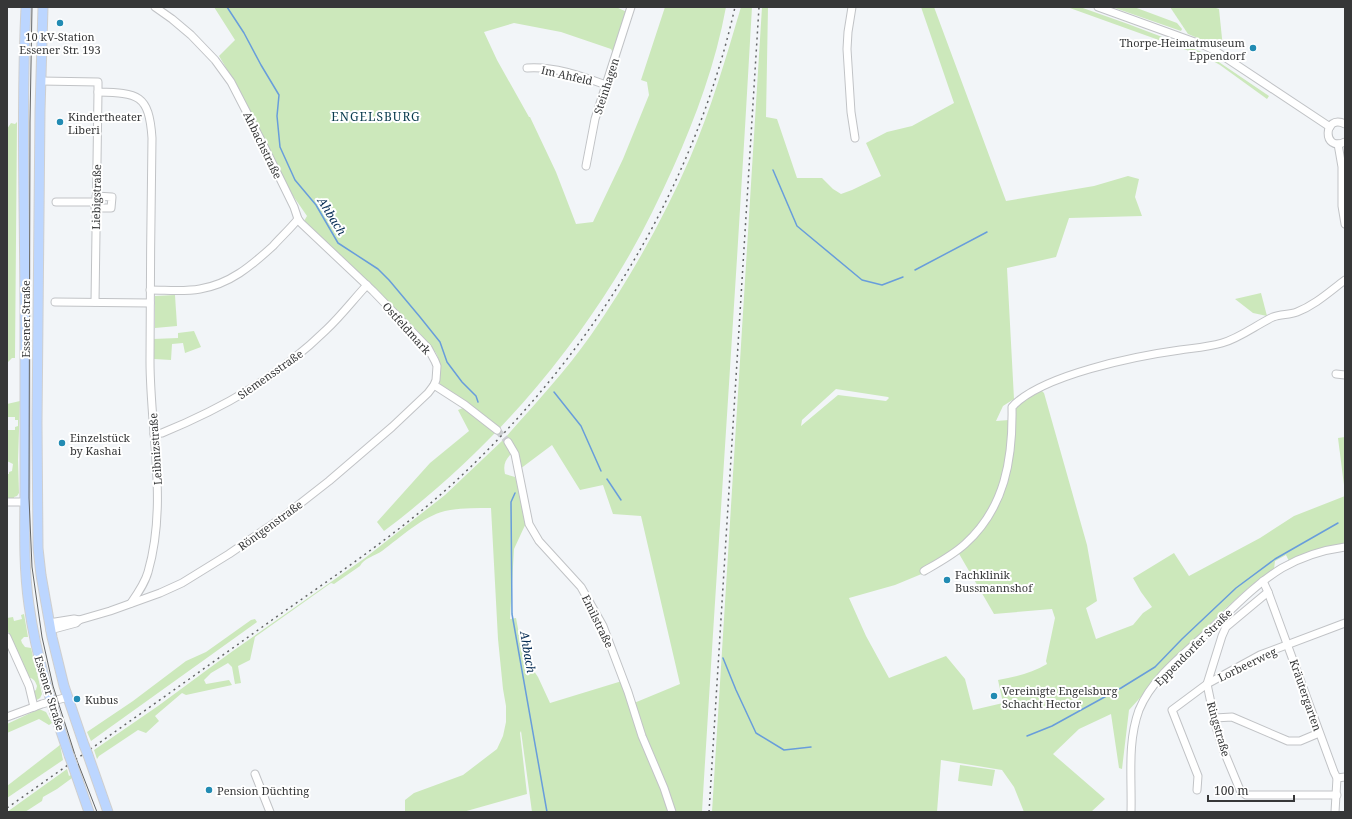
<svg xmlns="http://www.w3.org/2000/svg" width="1352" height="819" font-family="'Noto Serif',serif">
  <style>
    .green { fill: #cce8bb; fill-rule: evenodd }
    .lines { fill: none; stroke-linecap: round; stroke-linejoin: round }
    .stream { stroke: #689ddb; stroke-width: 1.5 }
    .minor-tunnel { stroke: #cccfd2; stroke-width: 7; stroke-dasharray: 7 3.5; stroke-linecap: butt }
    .minor-casing { stroke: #c1c3c6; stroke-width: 9 }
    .major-casing { stroke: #cfcfcf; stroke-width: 11 }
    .minor { stroke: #fff; stroke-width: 7 }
    .major { stroke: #bcd6ff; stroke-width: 9 }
    .tram { stroke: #636566; stroke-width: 1 }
    .rail { stroke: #636566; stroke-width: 1.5; stroke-dasharray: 2 4; stroke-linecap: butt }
    .major-bridge-casing { stroke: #cfcfcf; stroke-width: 11; stroke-linecap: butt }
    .major-bridge { stroke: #bcd6ff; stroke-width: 9 }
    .poi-dot { fill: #228bb3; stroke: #fff; stroke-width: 1.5 }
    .labels { text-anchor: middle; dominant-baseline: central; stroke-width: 4; stroke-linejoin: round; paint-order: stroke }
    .poi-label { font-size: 11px; fill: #363738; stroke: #fff; text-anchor: start }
    .street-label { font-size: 11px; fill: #363738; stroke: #fff }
    .neighbourhood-label { font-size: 12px; letter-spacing: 1px; fill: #093b4e; stroke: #fff }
    .water-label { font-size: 12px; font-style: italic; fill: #062c54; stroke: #fff }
  </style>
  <rect width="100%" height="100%" fill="#f2f5f8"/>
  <g class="green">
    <path d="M214,7h402l11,5 -14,41 -2,-4 -50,-17 -47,-9 -30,9 13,28 32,57h1l26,55 20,52 17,-2 30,-63 26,-64 -2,-13 -6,-2 24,-73h61c-10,55 -30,110 -53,161 -17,38 -36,76 -58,111 -61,98 -139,183 -231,252l-7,-9 53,-59 39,-32 -11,-21 12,-5 -29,-20c-6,-7 2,-20 -5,-32 -11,-16 -26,-29 -39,-43 -30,-30 -62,-59 -93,-89l3,-5 -18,-26 -49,-99 -21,-35 16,-16z"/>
    <path d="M741,7h11c-15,268 -34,537 -50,805h-29l-11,-33 -28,-76 46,-19 -39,-168 -28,-2 -10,-29 -23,5 -28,-45 -32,24 -3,-20 -13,-10c30,-34 61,-67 87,-104 38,-55 72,-115 99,-177 21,-49 36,-100 51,-151z"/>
    <path d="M762,7h6l-2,110 11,2 20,59h25l11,11 8,5 11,-4 29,-14 -15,-33 21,-11 25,-6 42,-23 -33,-96h13l72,194 88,-15 34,-10 11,3 -4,18 7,19 -73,2 -13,39 -49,11 7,131 -11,7 -7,15 13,-1 -1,37 -4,20 -15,35 -18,23 3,2 16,-18 10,-19 8,-25 3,-11 3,-56 7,-7 20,-11 3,3 43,152 10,56 -11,7 10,31 37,-14 10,-12 9,-6 -11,-15 -8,-14 41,-25 15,23 71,-38 34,-22 51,-20v48l-26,5 -30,12 -3,-6 -11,6 -1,8 -26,19 -23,21 -47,47 -49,54 -7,59 -3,-1 -8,-54 -32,15 -26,25 52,45 -14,13h-67l-10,-25 -12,-17 -61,-10 -4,52h-225zM836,389l52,8 1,1 -3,3 -48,-6 -37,31 1,-6zM958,552l36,62 58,-5 3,9 -9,43 1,3c-15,9 -32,13 -49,16l5,23 -30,7 -8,-31 -19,-23 -57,22 -23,-42 -17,-38 46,-13 29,-12z"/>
    <path d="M1067,7h13l48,17 79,30 62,42 -2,3 -47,-34 -14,-8z"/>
    <path d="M1112,7h22l43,16 5,6 -1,2z"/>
    <path d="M1170,7h43l6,2 4,39h-2l-33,-14z"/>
    <path d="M17,122l-2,236h-3l-5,5v-234l4,-6 4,1z"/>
    <path d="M1261,293l6,23 -14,-3 -18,-14z"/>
    <path d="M175,295l2,31 -22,2v-32z"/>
    <path d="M194,331l7,16 -16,6 -2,-10 -11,1 -1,16 -17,-1 -1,-20 25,-1v-5z"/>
    <path d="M20,401l-2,59 1,33 -2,3 -3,1v2h-7l1,-25h1v-2l3,-1 1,-7 -6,-3v-31h8v-3l3,-1v-6h-3v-3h-8v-13z"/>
    <path d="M1345,437v56l-7,-55z"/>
    <path d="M503,440l9,13c-7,7 -9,12 -7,21l10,3 4,9 7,37 -12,26 -4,70 6,-1 7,37 15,22 12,26 72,-22 48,131h-138l-11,-81 -1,2 7,61 -64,18h-58v-12l9,-7 49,-18 34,-26 6,-13 3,-14v-16l-3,-17 -5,-50 -7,-131c-15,0 -32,0 -46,3 -23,6 -44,26 -63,40 -7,5 -18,7 -22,15l-26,18 -3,-1 -76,54 -5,23 -12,6 3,17 -6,1 -3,-17 -4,-4 -17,10 -7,7 2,4 23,-4 3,5 -46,10 -4,-2 -27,23 4,5 -13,12 -8,-3 -39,26 -2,3 -3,-9 64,-44 72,-53 135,-95 80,-63z"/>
    <path d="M24,614l4,23h-4l-3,3 1,3 3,4 6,1 11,46 -2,4 -5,3 -3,-9 4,-2 1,-4c-2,-6 -4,-8 -10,-9l-20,-48v-11l6,-1 1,4 8,-2 -1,-4z"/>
    <path d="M255,619l2,3 -166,119 -4,-9 46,-31 53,-40 20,-9 45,-32z"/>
    <path d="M39,709l7,3 6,11 -3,2 -10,-6 -32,14v-9z"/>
    <path d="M60,745l3,15 -56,38v-12z"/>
    <path d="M960,765l35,5 -3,16 -34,-5z"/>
    <path d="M67,769l2,7 2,-1 1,3 -15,11 -14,8 -1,4 -17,11h-18z"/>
  </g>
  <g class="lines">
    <g class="stream">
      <path d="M227,7l17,26 17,32 18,30 -2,21 3,31 15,33 21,25 22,38 40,26 11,11 31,37 20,25 7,20 15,20 14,14 2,6"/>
      <path d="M773,170l24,56 65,54 20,5 21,-8"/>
      <path d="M915,270l72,-38"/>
      <path d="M554,392l27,34 20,45"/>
      <path d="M607,479l14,21"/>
      <path d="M515,493l-4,9 1,112 35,198"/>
      <path d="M723,658l13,32 20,43 28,17 27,-3"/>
      <path d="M1027,736l25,-10 69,-38 34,-21 27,-28 54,-51 39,-29 63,-36"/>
    </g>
    <path class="minor-tunnel" d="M497,430l11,12"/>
    <g class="minor-casing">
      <g id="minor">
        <path d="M155,7l17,12 19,16 24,25 16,22 31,60 32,65 4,12 3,4 72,68 55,57 7,13 2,5 -1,14 -2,5 31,20 32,25"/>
        <path d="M852,7l-4,25 -1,17 4,63 4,26"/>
        <path d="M1098,7l105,38 11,5 116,77"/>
        <path d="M527,68c27,-2 54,8 79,17"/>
        <path d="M41,81l57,1v10c40,1 51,2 54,46 -1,74 -2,149 -2,223 0,70 18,142 -2,211 -3,11 -10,21 -17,31"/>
        <path d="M1345,124c-22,-11 -23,29 0,18"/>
        <path d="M1338,144l4,23v39l3,18"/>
        <path d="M586,166l9,-47 36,-112"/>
        <path d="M56,202h40"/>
        <path d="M95,208h16l1,-11 -16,-1"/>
        <path d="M150,290c17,0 34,2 50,-1 30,-5 51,-23 73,-43 8,-9 17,-17 25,-27"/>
        <path d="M55,302l95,1"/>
        <path d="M95,302l3,-210"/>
        <path d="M1336,374l9,1"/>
        <path d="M154,434l8,-1c61,-25 116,-56 164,-103 15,-14 27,-30 41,-45"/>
        <path d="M508,442l7,12 14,70 10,17 42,46 22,39 25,66 14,44 22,52 8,24"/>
        <path d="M7,502h18"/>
        <path d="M924,571c14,-8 29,-16 41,-27 40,-36 48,-85 47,-137 29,-32 124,-51 168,-57 14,-2 28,-3 42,-7 18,-5 34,-18 51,-26 8,-3 16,-2 24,-5 18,-7 32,-20 48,-32"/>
        <path d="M1263,581l5,11 66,180 3,6 -2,34"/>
        <path d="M1268,592l-42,35 -4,9 -15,48 9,43 7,22 17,41 6,5h91"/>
        <path d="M49,623l25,-4 5,1"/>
        <path d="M50,630l26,-7 3,-3 31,-9 50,-18 22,-10 47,-29 54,-37 46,-36 63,-54 36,-34 6,-8"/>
        <path d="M7,637l22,49 5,21"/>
        <path d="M7,717l35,-13 26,-7"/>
        <path d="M1215,718l17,-1 56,24h12l19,-8"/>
        <path d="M255,774l15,38"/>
        <path d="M1337,778l8,-1"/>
        <path d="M1197,790l1,-14 -26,-66 35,-26 53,-29 85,-32"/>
        <path d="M1131,812c1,-34 -4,-69 8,-102 13,-32 45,-56 70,-79 23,-22 45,-46 73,-63 19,-11 41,-18 63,-21"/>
      </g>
    </g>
    <g class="major-casing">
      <g id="major">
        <path d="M26,7c-5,105 -1,210 -1,314 0,53 0,106 0,160 0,41 -2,83 4,124 7,52 23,101 40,150"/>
        <path d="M43,7l-3,104 -3,312 1,125 3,27 11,62 12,49 20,59"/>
        <path d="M88,755l20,57"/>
        <path d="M73,766l16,46"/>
      </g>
    </g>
    <use href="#minor" class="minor"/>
    <use href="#major" class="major"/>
    <path class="tram" d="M32,7l-2,115 -1,376 3,69 10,70 11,49 23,72 21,54"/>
    <g class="rail">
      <path d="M7,808c88,-62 177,-125 265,-188 64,-45 130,-89 187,-142 135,-127 235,-289 276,-471"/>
      <path d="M709,812l50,-805"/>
    </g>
    <g class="major-bridge-casing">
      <g id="major-bridge">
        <path d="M84,745l4,10"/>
        <path d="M69,755l4,11"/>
      </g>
    </g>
    <use href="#major-bridge" class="major-bridge"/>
  </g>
  <g class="poi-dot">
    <circle cx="60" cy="23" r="4"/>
    <circle cx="1253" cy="48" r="4"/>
    <circle cx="60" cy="122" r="4"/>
    <circle cx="62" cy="443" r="4"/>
    <circle cx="947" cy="580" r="4"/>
    <circle cx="994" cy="696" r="4"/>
    <circle cx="77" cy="699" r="4"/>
    <circle cx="209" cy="790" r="4"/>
  </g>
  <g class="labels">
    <g class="poi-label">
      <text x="60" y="36" text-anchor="middle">10 kV-Station<tspan x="60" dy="13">Essener Str. 193</tspan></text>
      <text x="1245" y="42" text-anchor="end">Thorpe-Heimatmuseum<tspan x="1245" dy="13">Eppendorf</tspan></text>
      <text x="68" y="116">Kindertheater<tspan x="68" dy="13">Liberi</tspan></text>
      <text x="70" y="437">Einzelstück<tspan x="70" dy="13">by Kashai</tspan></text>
      <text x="955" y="574">Fachklinik<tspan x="955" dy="13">Bussmannshof</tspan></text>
      <text x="1002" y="690">Vereinigte Engelsburg<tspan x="1002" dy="13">Schacht Hector</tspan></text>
      <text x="85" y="699">Kubus</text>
      <text x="217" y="790">Pension Düchting</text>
    </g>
    <g class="street-label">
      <text transform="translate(567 75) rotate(13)">Im Ahfeld</text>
      <text transform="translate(606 86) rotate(-72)">Steinhagen</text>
      <text transform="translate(263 145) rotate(64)">Ahbachstraße</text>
      <text transform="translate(96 197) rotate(-89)">Liebigstraße</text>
      <text transform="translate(25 319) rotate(-90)">Essener Straße</text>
      <text transform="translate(407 328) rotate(48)">Ostfeldmark</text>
      <text transform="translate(270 374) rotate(-35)">Siemensstraße</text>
      <text transform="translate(155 449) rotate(-94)">Leibnizstraße</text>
      <text transform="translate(270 525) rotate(-36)">Röntgenstraße</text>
      <text transform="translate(598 621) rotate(64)">Emilstraße</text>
      <text transform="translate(1193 647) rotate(-45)">Eppendorfer Straße</text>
      <text transform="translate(1247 664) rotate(-26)">Lorbeerweg</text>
      <text transform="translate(50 693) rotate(73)">Essener Straße</text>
      <text transform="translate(1306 695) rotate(71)">Kräutergarten</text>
      <text transform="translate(1219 729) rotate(74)">Ringstraße</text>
    </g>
    <g class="neighbourhood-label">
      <text x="376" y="116">ENGELSBURG</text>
    </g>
    <g class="water-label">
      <text transform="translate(332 216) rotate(58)">Ahbach</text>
      <text transform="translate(528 652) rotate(80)">Ahbach</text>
    </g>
  </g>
  <rect width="1352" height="819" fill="none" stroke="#363738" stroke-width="16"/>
  <path d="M1208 795v6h86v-6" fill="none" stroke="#363738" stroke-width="2"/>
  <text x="1214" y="795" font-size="12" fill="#363738" stroke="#ffffff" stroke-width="3" paint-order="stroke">100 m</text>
</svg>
